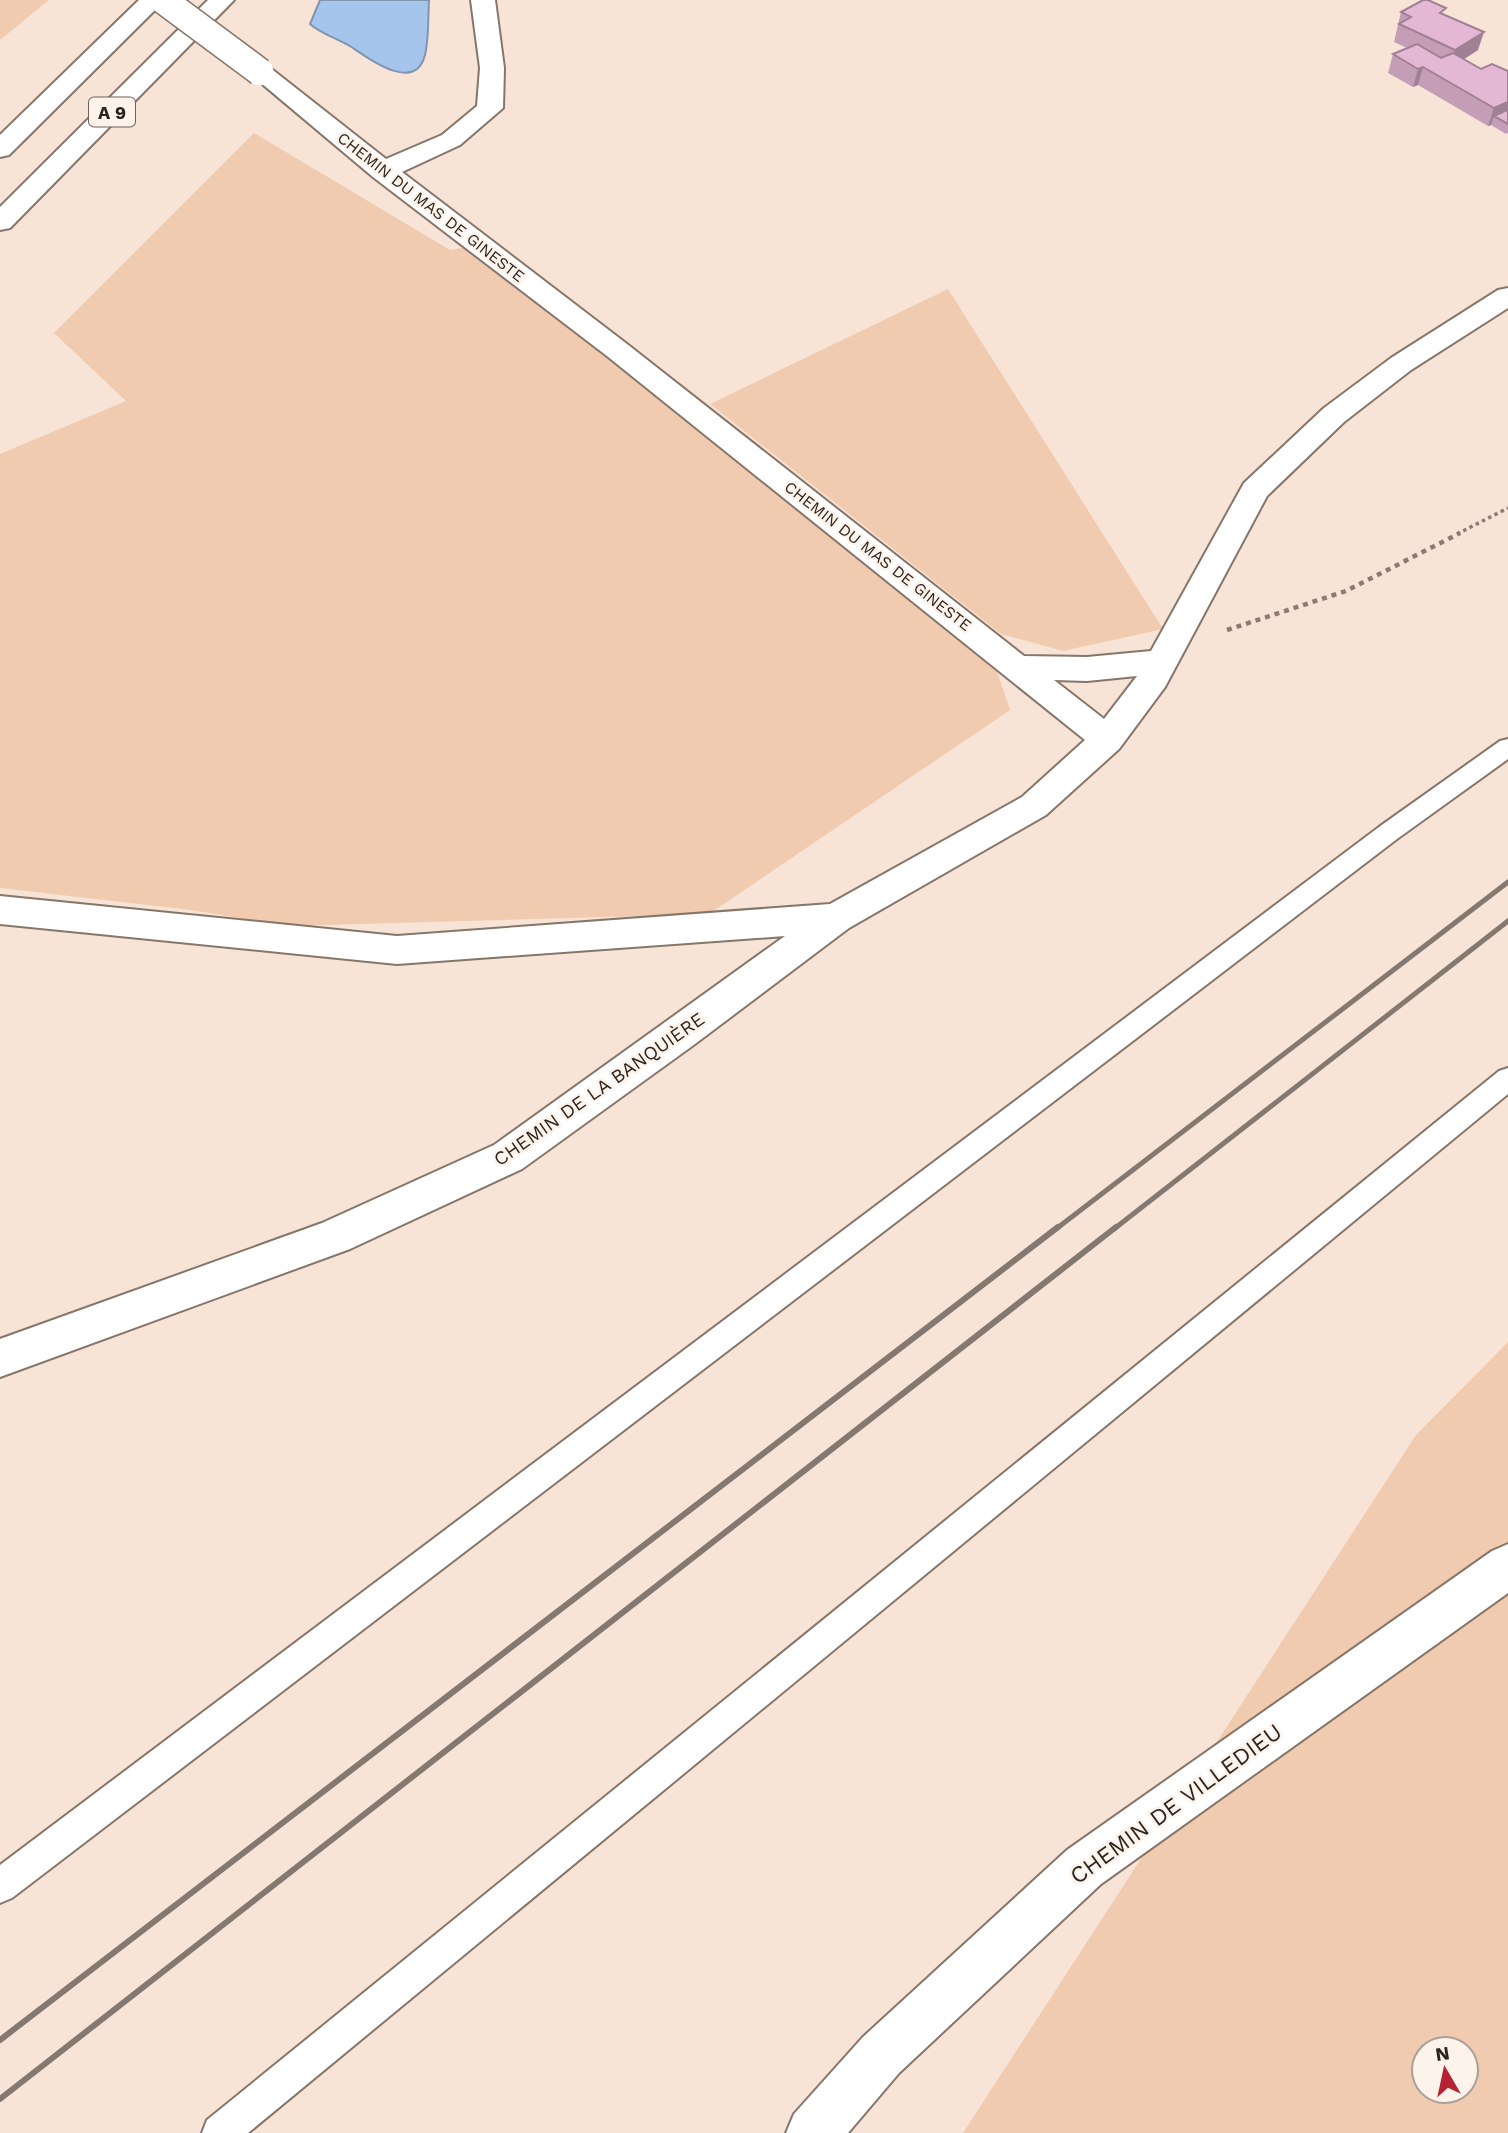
<svg xmlns="http://www.w3.org/2000/svg" width="1508" height="2133" font-family="'Work Sans',sans-serif">
  <style>
    .green { fill: #f1cbb0; fill-rule: evenodd }
    .water { fill: #a6c5ec; stroke: #8195ae; stroke-width: 2 }
    .lines { fill: none; stroke-linecap: round; stroke-linejoin: round }
    .service-casing { stroke: #86766a; stroke-width: 4 }
    .minor-casing { stroke: #86766a; stroke-width: 4 }
    .motorway-casing { stroke: #86766a; stroke-width: 4 }
    .path-far1 { stroke: #887c73; stroke-width: 3.5; stroke-dasharray: 3.5 3.5; stroke-linecap: butt }
    .path { stroke: #887c73; stroke-width: 4.5; stroke-dasharray: 5 5; stroke-linecap: butt }
    .service { fill: #fff; fill-rule: evenodd }
    .minor { fill: #fff; fill-rule: evenodd }
    .motorway { fill: #fff; fill-rule: evenodd }
    .rail-far1 { stroke: #847870; stroke-width: 5 }
    .rail { stroke: #847870; stroke-width: 6 }
    .minor-bridge-casing { stroke: #86766a; stroke-width: 30; stroke-linecap: butt }
    .minor-bridge { stroke: #fff; stroke-width: 27 }
    .wall { fill: #c49db7 }
    .shaded-wall { fill: #a08095 }
    .building { fill: #e4b7d5; stroke: #a08095; stroke-width: 2 }
    .labels { text-anchor: middle; dominant-baseline: central; stroke-width: 5; stroke-linejoin: round; paint-order: stroke }
    .far-street-label { font-size: 16px; fill: #2a241f; stroke: #fef3eb }
    .shield { fill: #fef3eb; stroke: #6a625c; stroke-width: 2 }
    .shield-label { font-size: 18px; font-weight: bold; fill: #2a241f }
    .street-label { font-size: 19px; fill: #2a241f; stroke: #fef3eb }
    .near-street-label { font-size: 23px; fill: #2a241f; stroke: #fef3eb }
  </style>
  <rect width="100%" height="100%" fill="#f7e4d7"/>
  <g class="green">
    <path d="M0,0h49l-49,40z"/>
    <path d="M254,133l196,117 22,-4 515,396 23,68 -301,204 -419,12 -99,-16 -191,-22v-434l126,-53 -72,-68z"/>
    <path d="M948,289l215,340 -100,22 -62,-17 -291,-230z"/>
    <path d="M1508,1342v791h-545l453,-698zM1424,2049h42v42h-42z"/>
  </g>
  <path class="water" d="M320,0h109c-1,17 0,38 -4,55 -9,38 -55,5 -72,-7 -14,-9 -32,-14 -43,-24z"/>
  <g class="lines">
    <g class="service-casing">
      <g id="service">
        <path d="M1508,739v20l-111,80 -1385,1059 -12,5v-38l1379,-1038 121,-86z"/>
        <path d="M1508,1068v26l-1260,1039h-46l5,-13 1292,-1049z"/>
      </g>
    </g>
    <g class="minor-casing">
      <g id="minor">
        <path d="M471,0h24l9,68 -1,40 -43,37 -58,27 225,172 397,312 63,1 64,-6 93,-168 80,-75 67,-50 107,-68 10,-2v20l-97,62 -67,52 -77,74 -102,191 -46,62 -73,66 -197,113 -154,116 -173,125 -172,80 -350,128v-38l322,-116 172,-78 291,-209 -388,28 -397,-40v-28l397,40 433,-32 192,-107 63,-57 -478,-384 -234,-179 -125,-105 3,-5 9,-2 9,2 117,92 56,-24 35,-29 3,-38zM1137,676l-33,43 -50,-39 33,1z"/>
        <path d="M1508,1544v49l-407,291 -202,189 -51,60h-62l8,-19 69,-77 204,-187 425,-299z"/>
      </g>
    </g>
    <g class="motorway-casing">
      <g id="motorway">
        <path d="M139,0h26l-156,155 -9,2v-22z"/>
        <path d="M208,0h26l-224,228 -10,2v-23z"/>
      </g>
    </g>
    <path class="path-far1" d="M1457,534l51,-26"/>
    <path class="path" d="M1227,630l119,-39 114,-58"/>
    <use href="#service" class="service"/>
    <use href="#minor" class="minor"/>
    <use href="#motorway" class="motorway"/>
    <g class="rail-far1">
      <path d="M1056,1229l452,-347"/>
      <path d="M1114,1229l394,-308"/>
    </g>
    <g class="rail">
      <path d="M0,2040l1058,-813"/>
      <path d="M0,2099l1116,-872"/>
    </g>
    <g class="minor-bridge-casing">
      <path id="minor-bridge" d="M163,0l97,72"/>
    </g>
    <use href="#minor-bridge" class="minor-bridge"/>
  </g>
  <path class="wall" d="M1401,12l44,3 33,35 -14,9 17,10 27,2v62l-2,1 -15,-9 -3,1 -70,-41 -5,2 -25,-14 5,-19 14,-6 -13,-6z"/>
  <g class="shaded-wall">
    <path d="M1484,32l-6,18 -28,18 5,-18z"/>
    <path d="M1423,67l-5,18 -5,2 5,-18z"/>
    <path d="M1508,102v15l-14,-1 -3,9 -3,1 6,-18z"/>
  </g>
  <g class="building">
    <path d="M1423,0h5l18,8 -6,5 44,19 -29,18 -56,-26 12,-7 -10,-5z"/>
    <path d="M1417,44l24,14 12,-5 28,16 11,-5 16,7v31l-14,6 -71,-41 -5,2 -25,-15z"/>
    <path d="M1507,110l1,1v13l-14,-8z"/>
  </g>
  <g class="labels">
    <g class="far-street-label">
      <text transform="translate(431 207) rotate(38)">CHEMIN DU MAS DE GINESTE</text>
      <text transform="translate(878 556) rotate(38)">CHEMIN DU MAS DE GINESTE</text>
    </g>
    <rect class="shield" x="89" y="97.5" width="46" height="29" rx="5"/>
    <g class="shield-label">
      <text x="112" y="112">A 9</text>
    </g>
    <g class="street-label">
      <text transform="translate(599 1089) rotate(-35)">CHEMIN DE LA BANQUIÈRE</text>
    </g>
    <g class="near-street-label">
      <text transform="translate(1176 1804) rotate(-36)">CHEMIN DE VILLEDIEU</text>
    </g>
  </g>
  <g transform="translate(1445 2070) rotate(351)"><circle r="33" fill="#fef3eb" stroke="#a9a099" stroke-width="2"/>
  <path d="M0-5L12 26L0 18L-12 26Z" fill="#b42334"/>
  <text y="-10" font-size="19" font-weight="bold" text-anchor="middle" fill="#2a241f">N</text>
  </g>
</svg>
